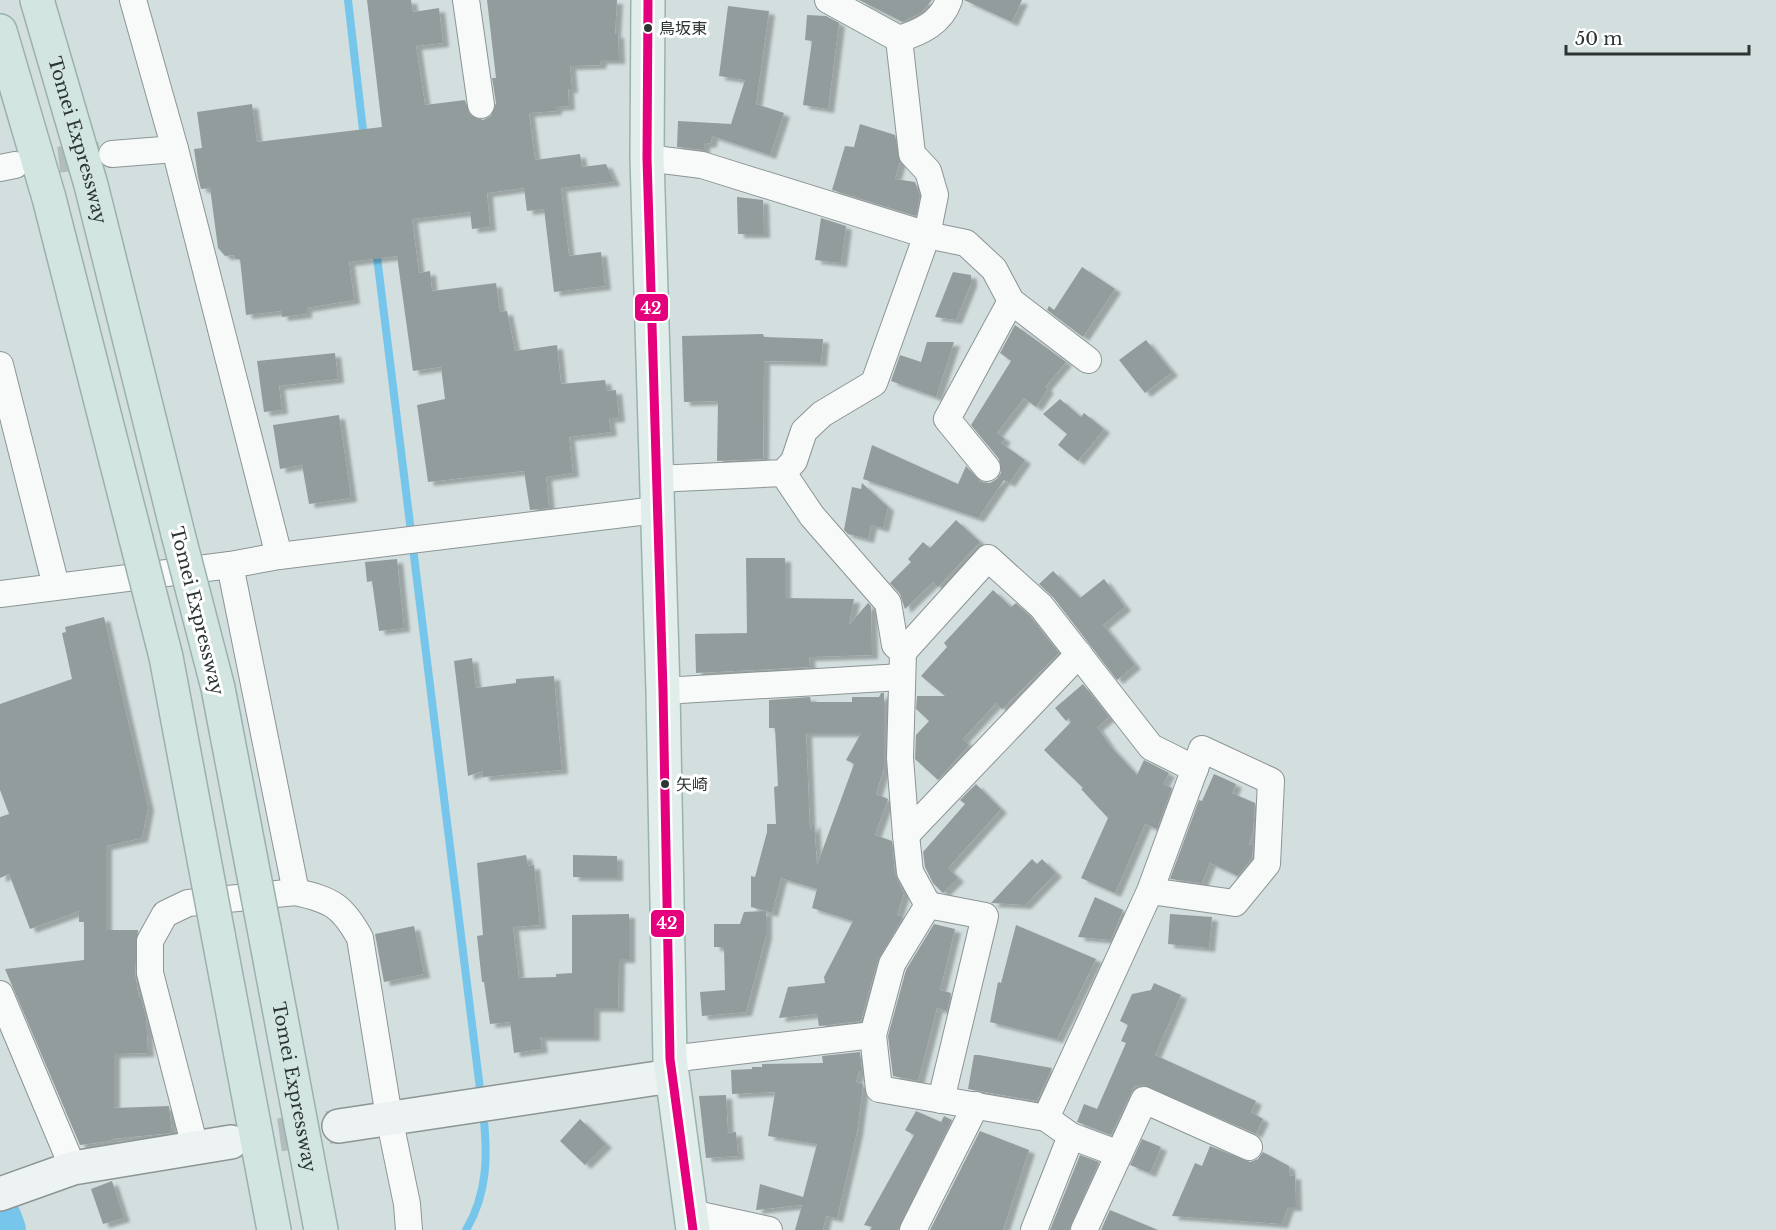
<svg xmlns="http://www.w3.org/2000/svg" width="1776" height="1230" font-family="'Libre Baskerville','Noto Sans JP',serif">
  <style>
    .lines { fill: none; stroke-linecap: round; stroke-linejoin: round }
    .stream { stroke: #75c6ea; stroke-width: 8 }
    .river { stroke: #75c6ea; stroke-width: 44 }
    .building { fill: #939c9d; fill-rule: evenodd; filter: url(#shadow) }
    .street-tunnel { stroke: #b2bcbc; stroke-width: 26; stroke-dasharray: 26 13; stroke-linecap: butt }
    .secondary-tunnel { stroke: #b2bcbc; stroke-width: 33; stroke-dasharray: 33 16; stroke-linecap: butt }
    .street-casing { stroke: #8c9594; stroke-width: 28 }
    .secondary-casing { stroke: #8c9594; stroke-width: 36 }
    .primary-casing { stroke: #9ab2ae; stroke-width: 36 }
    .highway-casing { stroke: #9ab2ae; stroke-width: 36 }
    .street { stroke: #f8fafa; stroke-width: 26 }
    .secondary { stroke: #edf3f2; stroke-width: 33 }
    .primary { stroke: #e1edeb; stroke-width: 33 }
    .highway { stroke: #d2e5e1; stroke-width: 33 }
    .highway-bridge-casing { stroke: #9ab2ae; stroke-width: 36; stroke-linecap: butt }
    .highway-bridge { stroke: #d2e5e1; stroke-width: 33 }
    .bus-1-casing { stroke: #fff; stroke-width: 14 }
    .bus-1 { stroke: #e5007d; stroke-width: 9 }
    .bus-dot { fill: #2c3434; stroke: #fff; stroke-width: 2 }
    .labels { text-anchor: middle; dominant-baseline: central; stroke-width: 6; stroke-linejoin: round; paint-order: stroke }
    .bus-label { font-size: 16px; fill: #2c3434; stroke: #fff; text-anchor: start }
    .street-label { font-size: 18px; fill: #2c3434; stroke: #fff }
    .line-badge { stroke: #fff; stroke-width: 2 }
    .badge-label { font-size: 16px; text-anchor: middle; font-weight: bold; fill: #fff }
  </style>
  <defs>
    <filter id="shadow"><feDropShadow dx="6" dy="4" stdDeviation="1.5" flood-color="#0004"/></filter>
  </defs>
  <rect width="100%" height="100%" fill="#d3dede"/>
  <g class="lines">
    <g class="stream">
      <path d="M348,0l16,139"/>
      <path d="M376,249l105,848"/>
      <path d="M466,1230c22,-37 22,-76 17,-118"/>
    </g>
    <path class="river" d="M0,1219l4,11"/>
  </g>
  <g class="building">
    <path d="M367,0h44l2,12 26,-4 4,35 -27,3 9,59 40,-5 5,15 13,5 8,-4 5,-13 -4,-25h4l-9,-78h130l-2,34h3l1,26h-18l-1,5 -30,1 2,23h-4l1,17 -13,1v4l-27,2 6,47 45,-6 2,13 24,-3 8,18 -53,6 8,68 32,-4 4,34 -51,6 -10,-83 -17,2 -3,-23 -37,5 3,34 -18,2 -2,-17 -58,7 7,54 11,-2 2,20 64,-8 4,29 7,-1 8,40 42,-6 4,39 44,-4 2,11 9,-1 3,28 -10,1 2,13 -42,5 4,36 -27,4 3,31 -19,2 -6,-39 -96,11 -11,-77 28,-6 -4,-32 -28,4 -16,-115 -48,6 5,38 -48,8v6l-24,3 -1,-6 -35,4 -6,-56h-5l-1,-4 -9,1 -7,-8 -8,-60 -9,1 -3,-12 -4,-28 8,-1 -5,-36 55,-8 5,38 125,-15z"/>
    <path d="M859,0h73l-11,13 -18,9z"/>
    <path d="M964,0h58l-10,22z"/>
    <path d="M728,6l41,5 -13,93 28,9 -14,42 -58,-19 -1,7 -7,1v6l-27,-3 1,-26 53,3 14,-44 -26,-4z"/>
    <path d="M807,15l19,1 13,7 -11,86 -25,-4 9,-64 -7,-1z"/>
    <path d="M860,124l35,11 5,26 -5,18 20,3 5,14 -4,20 -84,-26 13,-44 9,1z"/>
    <path d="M737,197l26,3 1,34h-26z"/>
    <path d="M821,218l25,8 -5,37 -26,-3z"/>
    <path d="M1082,267l33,22 -32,48 -36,-27 2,-4 5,4z"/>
    <path d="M953,272l18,3v8l-15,37 -21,-3z"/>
    <path d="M1015,325l51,37 -21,25 3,2 -12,18 -12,-9 -27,35 8,6 -4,4 24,17 -16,23 -5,-3 -26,38 -115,-39 9,-34 86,39 8,-18 15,16 9,1 7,-4 4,-6 -2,-14 -28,-34 40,-64 -11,-8z"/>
    <path d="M763,334l1,3 59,2 -2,23 -57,-1 -1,98 -46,2 1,-60 -34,1 -2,-66z"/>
    <path d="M1146,340l26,32 -27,21 -26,-33z"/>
    <path d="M927,342h27l-18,55 -45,-16 9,-26 21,7z"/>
    <path d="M335,353l3,26 -59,7 3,24 -18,2 -7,-51z"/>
    <path d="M1060,399l21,18 3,-4 20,16 -26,32 -20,-16 9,-11 -24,-20z"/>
    <path d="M339,415l12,83 -42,6 -7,-39 -22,4 -7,-44z"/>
    <path d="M862,483l26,24 -5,21 -12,-3 -3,14 -20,-5 -4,-4 8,-43 9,2z"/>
    <path d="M956,520l24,22 -42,45 -5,-5 -28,27 -5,-15 -10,-11 21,-21 -3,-3 15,-17 7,6z"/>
    <path d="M746,558h39v40l69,1 -5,26 19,-22 3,3 1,49 -63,2 1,10 -114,6 -1,-39 52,-1z"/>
    <path d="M397,559l7,69 -25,3 -7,-50 -5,1 -2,-20z"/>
    <path d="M1053,571l27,27 24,-19 21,28 -22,18 32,40 -18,15 -64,-83 -14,-13z"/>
    <path d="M993,590l18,17 5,-4 14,13 29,37 -57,56 -6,-6 -33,36 6,6 -31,35 -23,-21 1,-24 13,-14 -13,-12 1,-13h28l-24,-20 26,-29 -3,-4z"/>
    <path d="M104,617l44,190 -6,31 -36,8v84h32l-3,43 4,25h2l5,19 2,36 -34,1v54l55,-2 3,27 -61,6v2l-31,4 -75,-176 79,-9v-38h-5v-11l-49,18 -21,-55 -9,4v-61l9,-3 -9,-24v-86l72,-25 -10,-46 4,-1 -1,-5z"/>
    <path d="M472,658l4,30 40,-5v-4l38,-3 8,94 -79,7v-6l-15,5 -14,-115z"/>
    <path d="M1083,684l26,33 -12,10 13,19 27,29 7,-15 25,13 -6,11 9,4 -15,41 -12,-5 -30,69 -34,-15 27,-60 -27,-29 2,-1 -39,-38 27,-28 -2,-4 -3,3 -11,-13z"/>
    <path d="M881,693h3v75l-8,26 12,5 -13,36 17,6 3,33 9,19 -7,22 6,2 -25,43 -17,61 -42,5 -2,-12 -38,4 9,-31 37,-4 -1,-6 29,-56 -41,-13 5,-19 -36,-11 -9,35 -6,-2v24l-20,77 -44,4 -2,-24 25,-2 -1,-43h-10v-23h26l4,-12 22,-1 -15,-4v-31l4,1 12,-45v-8h9l-2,-37 4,-1 -3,-58h-6v-28l41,-3 1,5h41v-5h27zM806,733h55l-15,27 8,4 -37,101 -3,-43 -4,8z"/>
    <path d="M1214,774l22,10 -4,9 23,10 -2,30 -4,11 4,1 -1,13 -14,18 -28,-13 -8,20 -32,-4 29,-79 3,1z"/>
    <path d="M976,784l25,25 -53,59 10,10 -15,15 -10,-10 -8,-16 -2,-15 42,-48 -5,-4z"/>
    <path d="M526,855l2,11 6,-1 6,60 -27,2 6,51 37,-1v-3l16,-1v-58l57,-1v45h-10l-1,49h-24v29h-54l2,12 -28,4 -4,-31 -20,2 -6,-42h-2l-5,-46 6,-1 -6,-72z"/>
    <path d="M573,855l44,1v21h-44z"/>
    <path d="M1032,859l5,5 5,-5 14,14 -31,32 -34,-2z"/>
    <path d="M1095,897l28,13 -12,30 -33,-3z"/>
    <path d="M1170,914l42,3 -3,31 -41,-4z"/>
    <path d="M934,924l21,5 -15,61 11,3 -4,18 -10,-3 -19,73 -25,-5 -5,-40 18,-66z"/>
    <path d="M1016,925l80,34 -39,80 -67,-17 8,-40 3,1z"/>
    <path d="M414,926l10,48 -40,8 -9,-48z"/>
    <path d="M1154,983l27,12 -26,60 101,46 -5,11 12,7 -7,15 -113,-49h-8l-24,50 -34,-13 7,-18 13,5 29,-66 -5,-2 7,-16 -8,-4 12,-27 19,-4z"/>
    <path d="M860,1052l2,19h-3l-3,11 7,2 -1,10 -5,38 -20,86 -11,-2 -3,14h-28l7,-25 -46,5 4,-26 43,13 14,-53 -49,-8 7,-44 -43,2 -1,-24 21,-1v-2h10v-3l61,-1 -1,-7z"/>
    <path d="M974,1055h5l73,13 -15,33 -69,-12z"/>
    <path d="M726,1095l2,38 8,-1 2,24 -32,2 -7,-62z"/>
    <path d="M916,1111l25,11 3,-6 8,4 -54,110h-28l2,-3 -8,-2 50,-90 -9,-5z"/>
    <path d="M580,1119l26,25 -21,21 -25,-24z"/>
    <path d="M980,1131l49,19 -26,80h-73z"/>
    <path d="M1142,1139l19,8 -11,26 -20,-8z"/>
    <path d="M1210,1146l40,16 8,-3 5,-7 26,14 1,10 5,-1 1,32h-8l-6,17 -110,-8 23,-53 7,3z"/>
    <path d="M1080,1155l19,7 -30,68h-19z"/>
    <path d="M112,1181l12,37 -21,6 -12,-35z"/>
    <path d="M1110,1210l48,20h-57z"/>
  </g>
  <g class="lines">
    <path class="street-tunnel" d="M20,164l80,-9"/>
    <path class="secondary-tunnel" d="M231,1142l108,-16"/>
    <g class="street-casing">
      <g id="street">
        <path d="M133,0l42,149 104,407"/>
        <path d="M466,0l15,105"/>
        <path d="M828,0l71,39c22,-7 42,-16 50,-39"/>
        <path d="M112,154l63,-5"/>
        <path d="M647,158l55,7 225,70 39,8 28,26 17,32 77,59"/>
        <path d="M0,168l15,-3"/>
        <path d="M0,365l56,221"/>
        <path d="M987,468l-40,-49 64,-118"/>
        <path d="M783,473l29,43 76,87 7,42 8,7"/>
        <path d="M655,479l128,-6 11,-12 10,-30 18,-17 52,-31 53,-148 8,-40 -7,-24 -16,-17 -13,-115"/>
        <path d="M230,565l66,327c35,8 46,13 64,46l29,179 18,87 2,26"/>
        <path d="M0,594l230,-29 49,-9 377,-46"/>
        <path d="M663,691l239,-14"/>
        <path d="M906,835l173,-181"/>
        <path d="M928,905l57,11 -44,184"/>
        <path d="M0,994l73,174"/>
        <path d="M670,1059l203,-24"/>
        <path d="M1046,1118l104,-227 52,-142 69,32 -4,83 -32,39 -85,-12"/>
        <path d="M195,1147l-45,-174v-32l15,-27 23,-11 108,-11"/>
        <path d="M1119,1154l-48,-18 -25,-18 -167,-29 -6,-54 19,-71 36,-59 -18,-33 -4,-37 -6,-77 3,-106 85,-94 53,48 110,141 44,22"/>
        <path d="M691,1213l78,17"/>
        <path d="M913,1230l63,-125"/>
        <path d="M1034,1230l37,-94"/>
        <path d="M1084,1230l60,-130 105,47"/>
      </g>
    </g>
    <g class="secondary-casing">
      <g id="secondary">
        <path d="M339,1126l332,-50"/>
        <path d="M0,1194l73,-26 158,-26"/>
      </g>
    </g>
    <g class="primary-casing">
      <path id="primary" d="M648,0l-1,158 16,533 7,368 23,171"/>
    </g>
    <g class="highway-casing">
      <g id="highway">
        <path id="s1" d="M37,0l54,185 87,349"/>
        <path d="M0,31l49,167 87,341"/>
        <path id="s2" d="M264,928l57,302"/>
        <path d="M218,934l56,296"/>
      </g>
    </g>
    <use href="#street" class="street"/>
    <use href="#secondary" class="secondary"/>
    <use href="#primary" class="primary"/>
    <use href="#highway" class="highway"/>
    <g class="highway-bridge-casing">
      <g id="highway-bridge">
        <path d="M178,534l40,154 46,240"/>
        <path d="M136,539l30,118 52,277"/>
      </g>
    </g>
    <use href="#highway-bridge" class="highway-bridge"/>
    <g class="bus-1-casing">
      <path id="bus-1" d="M648,0l-1,158 16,533 7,368 23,171"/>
    </g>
    <use href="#bus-1" class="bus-1"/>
  </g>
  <g class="bus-dot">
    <circle cx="648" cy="28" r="5"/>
    <circle cx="665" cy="784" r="5"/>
  </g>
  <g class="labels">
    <g class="bus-label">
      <text x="659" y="28">鳥坂東</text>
      <text x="676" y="784">矢崎</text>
    </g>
    <g class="street-label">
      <text stroke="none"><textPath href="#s1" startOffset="146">Tomei Expressway</textPath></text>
      <text transform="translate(197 611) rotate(76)">Tomei Expressway</text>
      <text stroke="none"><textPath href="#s2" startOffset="162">Tomei Expressway</textPath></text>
    </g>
  </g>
  <g class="line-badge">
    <rect x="634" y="293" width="35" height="29" rx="6" fill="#e5007d"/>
    <rect x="650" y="909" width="35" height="29" rx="6" fill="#e5007d"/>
  </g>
  <g class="badge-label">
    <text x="651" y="314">42</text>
    <text x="667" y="929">42</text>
  </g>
  <path d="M1566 45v9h183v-9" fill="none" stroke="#2c3434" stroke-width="3"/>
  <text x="1575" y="45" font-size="18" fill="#2c3434" stroke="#ffffff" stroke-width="4.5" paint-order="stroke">50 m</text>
</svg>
